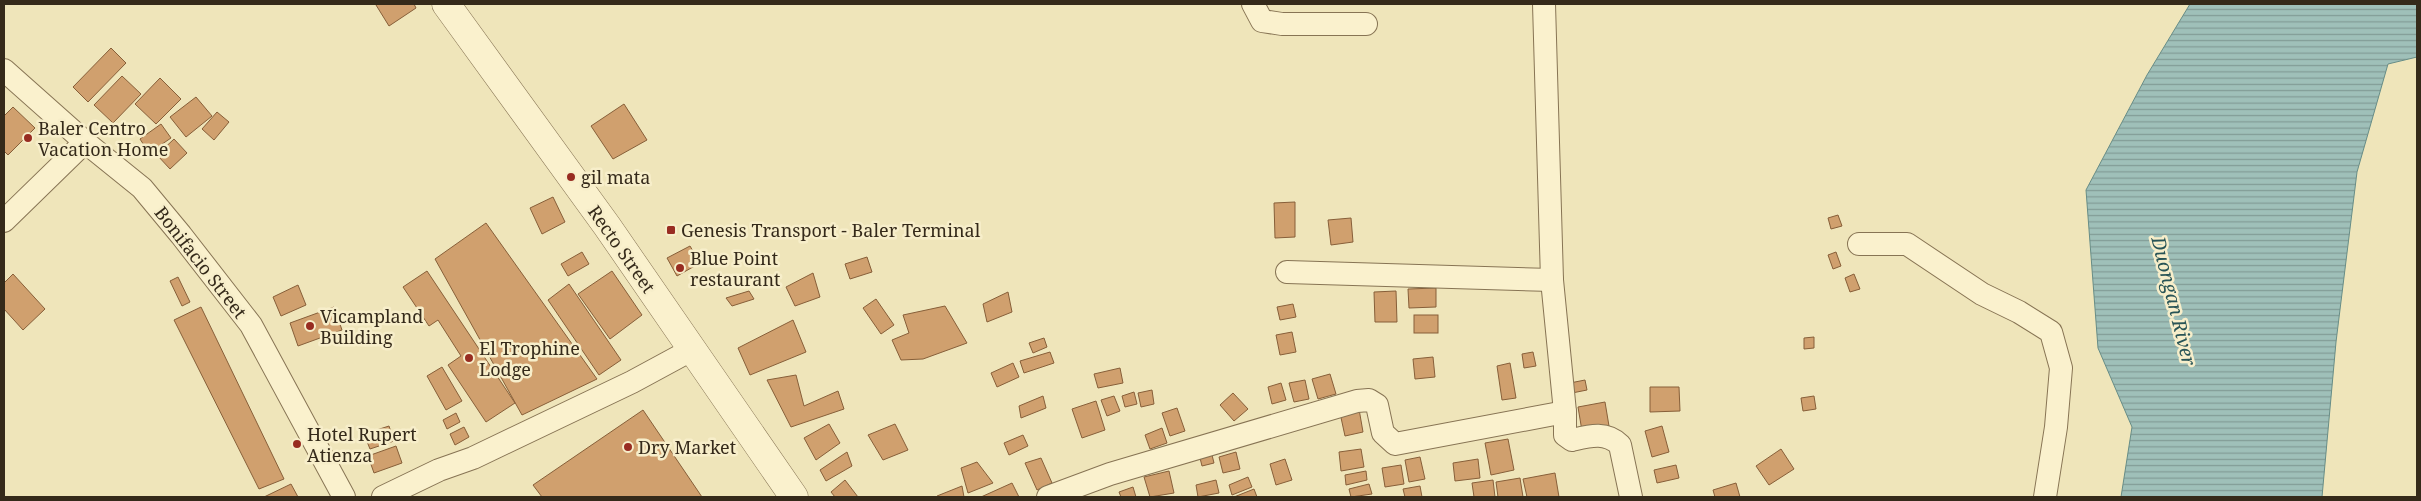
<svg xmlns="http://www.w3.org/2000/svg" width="2421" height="501" font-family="'Noto Serif',serif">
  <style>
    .water { fill: url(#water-rules); stroke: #678d87 }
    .building { fill: #d0a06e; stroke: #875f39 }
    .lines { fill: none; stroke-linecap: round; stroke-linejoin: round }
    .minor-casing { stroke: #877454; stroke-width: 24 }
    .tertiary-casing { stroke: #877454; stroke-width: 29 }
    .minor { stroke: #faf1cd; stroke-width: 22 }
    .tertiary { stroke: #faf1cd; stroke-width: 28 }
    .poi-dot { fill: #982c21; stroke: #f7eeca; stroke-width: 2 }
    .labels { text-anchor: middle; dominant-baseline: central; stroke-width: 5; stroke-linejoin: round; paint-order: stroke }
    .poi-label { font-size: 18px; fill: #352a1a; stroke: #f7eeca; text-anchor: start }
    .street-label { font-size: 18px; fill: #352a1a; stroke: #f7eeca }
    .water-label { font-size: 19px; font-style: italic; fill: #285456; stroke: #f7eeca }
  </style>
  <defs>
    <pattern id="water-rules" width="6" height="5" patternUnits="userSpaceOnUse" patternTransform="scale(1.25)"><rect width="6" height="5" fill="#9fc0b9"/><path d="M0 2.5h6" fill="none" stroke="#829c96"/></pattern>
  </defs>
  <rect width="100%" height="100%" fill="#efe5ba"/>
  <path class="water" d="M2190,4h227v53l-29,7 -31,108 -21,170 -14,155h-201l11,-70 -34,-79 -12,-158 61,-115z"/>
  <g class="building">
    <path d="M378,4h36l2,4 -27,18 -13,-21z"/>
    <path d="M111,48l15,15 -38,39 -15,-15z"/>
    <path d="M122,76l19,18 -28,29 -19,-18z"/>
    <path d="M160,78l21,21 -25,25 -21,-20z"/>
    <path d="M196,97l16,19 -26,21 -16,-20z"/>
    <path d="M624,104l23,36 -34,19 -22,-33z"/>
    <path d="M13,107l22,21 -27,27 -4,-4v-35z"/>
    <path d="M217,112l12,10 -15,18 -12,-11z"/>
    <path d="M161,124l10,14 -22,15 -9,-14z"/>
    <path d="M174,139l13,14 -17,16 -13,-14z"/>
    <path d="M553,197l12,25 -23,12 -12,-26z"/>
    <path d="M1295,202v35l-20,1 -1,-35z"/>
    <path d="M1838,215l4,11 -11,3 -3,-11z"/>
    <path d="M1351,218l2,24 -22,3 -3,-25z"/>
    <path d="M486,223l111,156 -75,36 -87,-156z"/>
    <path d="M690,246l10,17 -23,13 -10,-18z"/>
    <path d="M582,252l7,12 -21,12 -7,-12z"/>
    <path d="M1836,252l5,14 -8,3 -5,-14z"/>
    <path d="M867,257l5,15 -22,7 -5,-15z"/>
    <path d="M427,271l88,132 -29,19 -38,-57 13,-9 -23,-36 -9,6 -26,-39z"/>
    <path d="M612,271l30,44 -32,24 -32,-45z"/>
    <path d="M813,273l7,24 -25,9 -9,-19z"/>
    <path d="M13,274l32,35 -22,21 -19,-21v-26z"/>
    <path d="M1854,274l6,15 -10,3 -5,-14z"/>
    <path d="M178,277l12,25 -8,4 -12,-25z"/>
    <path d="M569,284l52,76 -22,15 -51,-75z"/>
    <path d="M298,285l8,20 -25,11 -8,-19z"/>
    <path d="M1436,288v19l-27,1 -1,-19z"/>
    <path d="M749,291l5,8 -22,7 -6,-8z"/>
    <path d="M1396,291l1,31h-22l-1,-30z"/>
    <path d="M1008,292l4,20 -25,10 -4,-18z"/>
    <path d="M876,299l18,26 -13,9 -18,-26z"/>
    <path d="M1293,304l3,13 -16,3 -3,-13z"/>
    <path d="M945,306l22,37 -44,16 -22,1 -9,-20 17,-7 -6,-18z"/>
    <path d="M201,307l83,172 -25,10 -85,-169z"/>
    <path d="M334,307l8,23 -44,16 -8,-23z"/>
    <rect x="1414" y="315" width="24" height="18"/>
    <path d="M793,320l13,32 -56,23 -12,-27z"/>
    <path d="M1292,332l4,20 -16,3 -4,-20z"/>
    <path d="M1814,337v11l-10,1v-11z"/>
    <path d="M1044,338l3,9 -14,6 -4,-10z"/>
    <path d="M1050,352l4,11 -30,10 -4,-12z"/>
    <path d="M1533,352l3,14 -12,2 -2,-14z"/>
    <path d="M1433,357l2,20 -20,2 -2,-20z"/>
    <path d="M1013,363l6,14 -22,10 -6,-14z"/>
    <path d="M1510,363l6,35 -14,2 -5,-34z"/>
    <path d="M442,367l20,34 -16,9 -19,-34z"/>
    <path d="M1120,368l3,15 -25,5 -4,-14z"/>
    <path d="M1330,374l6,20 -18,5 -6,-20z"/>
    <path d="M796,375l8,31 34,-15 6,18 -53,18 -24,-47z"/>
    <path d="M1305,380l4,19 -15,3 -5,-19z"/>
    <path d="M1585,380l2,10 -15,3 -2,-10z"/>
    <path d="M1281,383l5,17 -14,4 -4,-17z"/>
    <path d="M1650,387h29l1,24 -30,1z"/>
    <path d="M1152,390l2,14 -13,3 -3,-14z"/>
    <path d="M1134,392l3,12 -12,3 -3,-11z"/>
    <path d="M1233,393l15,16 -14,12 -14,-16z"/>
    <path d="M1043,396l3,12 -25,10 -2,-12z"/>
    <path d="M1114,396l6,15 -13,5 -6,-16z"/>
    <path d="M1814,396l2,13 -13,2 -2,-13z"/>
    <path d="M1096,401l9,29 -23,8 -10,-29z"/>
    <path d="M1605,402l4,24 -27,5 -4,-24z"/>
    <path d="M1177,408l8,23 -15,5 -8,-23z"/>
    <path d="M1359,409l4,23 -18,4 -5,-23z"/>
    <path d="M643,410l59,87h-160l-9,-12z"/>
    <path d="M456,413l4,9 -13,7 -4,-9z"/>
    <path d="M829,424l11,19 -24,17 -12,-22z"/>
    <path d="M895,424l13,26 -25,10 -15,-25z"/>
    <path d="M389,426l5,15 -24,8 -6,-15z"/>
    <path d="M1662,426l7,26 -17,5 -7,-26z"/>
    <path d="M464,427l5,10 -14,8 -5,-11z"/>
    <path d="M1162,428l5,15 -17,6 -5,-14z"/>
    <path d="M1023,435l5,11 -19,9 -5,-12z"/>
    <path d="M1508,439l6,31 -23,5 -6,-32z"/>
    <path d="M396,446l6,17 -28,10 -6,-17z"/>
    <path d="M1210,447l4,16 -12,3 -4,-16z"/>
    <path d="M1361,449l3,18 -23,4 -2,-19z"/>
    <path d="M1781,449l13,20 -25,16 -13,-19z"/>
    <path d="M847,452l5,14 -26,15 -6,-11z"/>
    <path d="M1236,452l4,17 -17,4 -4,-16z"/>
    <path d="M1420,457l5,22 -16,3 -4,-22z"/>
    <path d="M1041,458l11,25 -15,7 -12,-27z"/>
    <path d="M1285,459l7,21 -16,5 -6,-21z"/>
    <path d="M1478,459l2,19 -25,3 -2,-18z"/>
    <path d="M977,462l16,21 -25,10 -7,-25z"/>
    <path d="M1401,465l3,19 -19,3 -3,-19z"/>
    <path d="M1676,465l3,13 -22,5 -3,-13z"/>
    <path d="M1169,471l5,22 -24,4 -6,-20z"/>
    <path d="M1366,471l1,9 -21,5 -1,-10z"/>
    <path d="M1555,473l4,24h-32l-4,-18z"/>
    <path d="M1248,477l4,10 -20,8 -3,-10z"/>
    <path d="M1520,478l3,19h-25l-2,-15z"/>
    <path d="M845,480l13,17h-23l-4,-5z"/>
    <path d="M1216,480l3,13 -21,4 -2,-12z"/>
    <path d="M1493,480l2,17h-21l-2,-14z"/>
    <path d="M1012,483l7,14h-38z"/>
    <path d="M1736,483l4,14h-25l-2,-7z"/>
    <path d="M291,484l7,13h-34z"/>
    <path d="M1369,484l3,10 -21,3 -2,-8z"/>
    <path d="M962,486l2,11h-26l-1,-1z"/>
    <path d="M1420,486l2,11h-17l-2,-8z"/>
    <path d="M1133,487l3,10h-15l-2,-5z"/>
    <path d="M1254,489l3,8h-23z"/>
  </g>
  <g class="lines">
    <g class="minor-casing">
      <g id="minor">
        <path d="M1253,4l9,17 20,3h84"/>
        <path d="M1544,4l8,276 13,132v23l7,5c17,-4 34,-9 48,5l11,52"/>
        <path d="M4,70l81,72 57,46 39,47 70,90 93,172"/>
        <path d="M4,221l81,-79"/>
        <path d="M1859,244h48l75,50 37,18 32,20 10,36 -5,59 -11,70"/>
        <path d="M1287,272l265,8"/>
        <path d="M383,497l56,-27 34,-12 159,-76 61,-33"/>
        <path d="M1048,497l62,-23 247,-73 12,-1 8,5 6,28 12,11 170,-32"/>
      </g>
    </g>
    <g class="tertiary-casing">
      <path id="tertiary" d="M446,4l161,222 187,271"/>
    </g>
    <use href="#minor" class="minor"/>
    <use href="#tertiary" class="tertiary"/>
  </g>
  <g class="poi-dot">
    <circle cx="28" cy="138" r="5"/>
    <circle cx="571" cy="177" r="5"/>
    <rect x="666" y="225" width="10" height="10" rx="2.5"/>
    <circle cx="680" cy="268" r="5"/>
    <circle cx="310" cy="326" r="5"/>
    <circle cx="469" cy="358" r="5"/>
    <circle cx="297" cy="444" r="5"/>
    <circle cx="628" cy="447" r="5"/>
  </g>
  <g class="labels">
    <g class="poi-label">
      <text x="38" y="128">Baler Centro<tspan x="38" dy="21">Vacation Home</tspan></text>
      <text x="581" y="177">gil mata</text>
      <text x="681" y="230">Genesis Transport - Baler Terminal</text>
      <text x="690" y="258">Blue Point<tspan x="690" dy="21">restaurant</tspan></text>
      <text x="320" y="316">Vicampland<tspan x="320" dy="21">Building</tspan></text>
      <text x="479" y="348">El Trophine<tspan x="479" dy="21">Lodge</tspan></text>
      <text x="307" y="434">Hotel Rupert<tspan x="307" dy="21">Atienza</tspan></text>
      <text x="638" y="447">Dry Market</text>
    </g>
    <g class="street-label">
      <text transform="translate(622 249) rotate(55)">Recto Street</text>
      <text transform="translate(201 262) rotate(52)">Bonifacio Street</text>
    </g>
    <g class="water-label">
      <text transform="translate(2174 301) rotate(76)">Duongan River</text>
    </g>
  </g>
  <rect width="2421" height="501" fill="none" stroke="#352a1a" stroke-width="10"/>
</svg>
